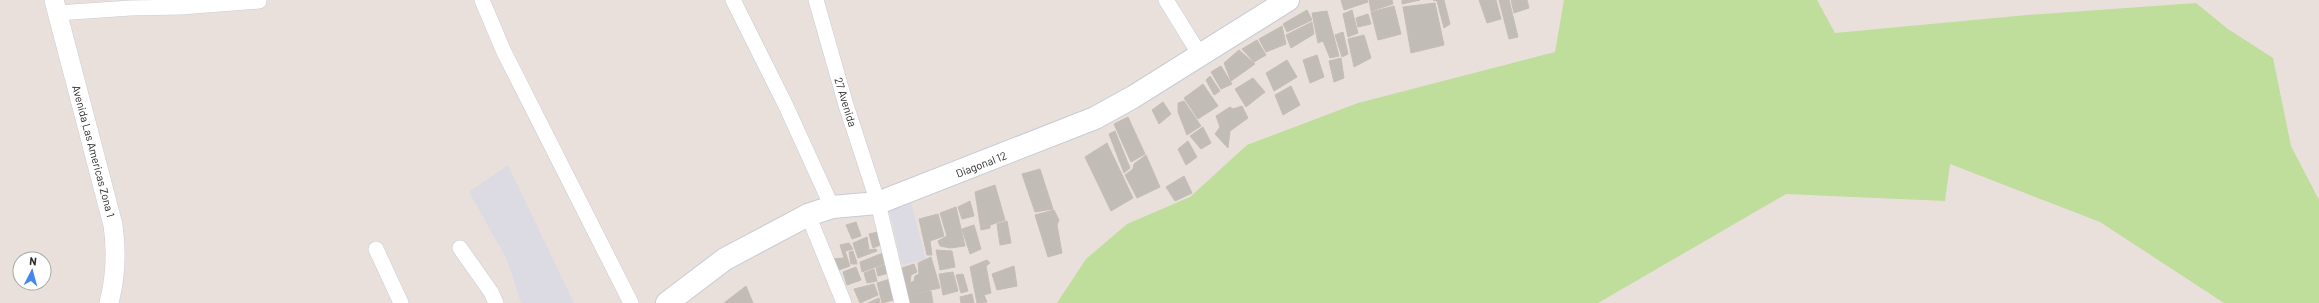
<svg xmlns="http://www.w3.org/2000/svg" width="2319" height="303" font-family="Barlow,sans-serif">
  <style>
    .industrial { fill: #dcdbe3 }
    .green { fill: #bfdd9b }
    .building { fill: #c2bcb7; stroke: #c5bcb5 }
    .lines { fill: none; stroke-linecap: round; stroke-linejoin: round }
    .minor-casing { stroke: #c6ccd5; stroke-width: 16 }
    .tertiary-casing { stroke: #c6ccd5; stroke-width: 20 }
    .secondary-casing { stroke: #c6ccd5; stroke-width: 24 }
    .minor { stroke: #fff; stroke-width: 15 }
    .tertiary { stroke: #fff; stroke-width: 19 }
    .secondary { stroke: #fff; stroke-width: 22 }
    .labels { text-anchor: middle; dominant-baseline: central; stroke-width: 3; stroke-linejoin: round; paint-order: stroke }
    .street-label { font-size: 11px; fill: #282828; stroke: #fff }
  </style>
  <rect width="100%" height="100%" fill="#eae0db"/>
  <g class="industrial">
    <path d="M508,165l66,138h-53l-14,-43 -38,-68z"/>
    <path d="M911,202l15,57 -24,6 -13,-56z"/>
  </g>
  <path class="green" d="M1564,0h253l18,33 192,-18 169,-12 32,26 45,29 18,88 28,54v103h-95l-124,-81 -150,-58 -5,37 -159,-7 -188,109h-541l29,-44 41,-35 63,-27 57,-52 111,-42 197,-51z"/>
  <g class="building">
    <path d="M1341,0h26l1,2 -24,8z"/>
    <path d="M1369,0h23l1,4 -22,7z"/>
    <path d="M1402,0h18l-18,4z"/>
    <path d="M1433,0h11l6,24 -6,4 -7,-27z"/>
    <path d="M1479,0h17l5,19 -14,4z"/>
    <path d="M1499,0h10l9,37 -9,2z"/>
    <path d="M1511,0h16l2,8 -15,5z"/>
    <path d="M1435,3l9,42 -33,8 -8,-46z"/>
    <path d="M1394,6l7,28 -23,6 -7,-28z"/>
    <path d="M1307,10l5,10 -25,12 -4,-8z"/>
    <path d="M1352,10l6,23 -10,4 -5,-23z"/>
    <path d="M1327,11l12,45 -9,2 -7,-17 -5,2 -6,-30z"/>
    <path d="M1368,14l3,10 -13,3 -2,-9z"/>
    <path d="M1312,22l2,12 -23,14 -5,-13z"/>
    <path d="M1282,26l4,18 -20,8 -7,-13z"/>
    <path d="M1343,32l5,22 -6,3 -7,-22z"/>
    <path d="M1364,35l7,23 -17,9 -6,-28z"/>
    <path d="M1257,40l9,15 -12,7 -12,-13z"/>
    <path d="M1239,50l16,14 -24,17 -7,-18z"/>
    <path d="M1317,55l7,22 -14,6 -7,-23z"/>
    <path d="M1341,58l3,20 -10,4 -5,-21z"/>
    <path d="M1287,60l10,17 -23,14 -8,-18z"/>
    <path d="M1221,66l11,18 -11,5 -10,-17z"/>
    <path d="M1210,76l10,15 -6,4 -8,-15z"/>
    <path d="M1253,78l12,14 -19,15 -11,-18z"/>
    <path d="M1203,84l15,22 -20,13 -14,-21z"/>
    <path d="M1291,86l9,19 -17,10 -8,-20z"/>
    <path d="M1184,101l17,25 -14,9 -9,-23v-9z"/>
    <path d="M1163,102l8,12 -12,10 -7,-14z"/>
    <path d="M1242,106l6,12 -18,13 -2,17 -13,-14 5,-7 -4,-11 14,-9 3,2z"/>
    <path d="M1128,117l17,37 -14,8 -17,-38z"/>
    <path d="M1203,127l8,16 -10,6 -11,-13z"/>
    <path d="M1115,131l15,37 -6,5 -15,-39z"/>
    <path d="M1188,141l9,16 -11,8 -8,-16z"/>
    <path d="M1107,143l26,55 -22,13 -26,-54z"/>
    <path d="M1146,155l14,32 -23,11 -12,-23 8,-6 1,-5z"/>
    <path d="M1040,169l13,40 -18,3 -13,-38z"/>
    <path d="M1184,176l8,17 -17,8 -9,-14z"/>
    <path d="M995,185l10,35 -15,5v3l-9,2 -6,-38z"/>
    <path d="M970,201l4,15 -12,3 -4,-12z"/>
    <path d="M956,207l9,39 -15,2 -10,-2 -2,-5 9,-5 -7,-23z"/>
    <path d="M1054,210l5,10 -2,5 5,28 -14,4 -13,-42z"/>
    <path d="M938,214l6,22 -14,5 2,14h-5l-8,-36z"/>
    <path d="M1007,221l4,22 -11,2 -3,-21z"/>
    <path d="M856,222l5,14 -9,3 -6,-14z"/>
    <path d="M974,225l7,24 -11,5 -8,-25z"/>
    <path d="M878,232l2,13 -7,3 -4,-14z"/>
    <path d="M867,237l2,13 7,-1 1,2 -19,7 -5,-15z"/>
    <path d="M849,243l4,6 -8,2 5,15 -14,5 -5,-12 13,-1 -4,-13z"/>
    <path d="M936,250l16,1 3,16 -15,3z"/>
    <path d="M853,251l3,9 1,4h-6l-2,-12z"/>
    <path d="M883,253l3,10 -24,9 -2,-10z"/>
    <path d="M931,257l9,31 -34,7 -2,-9 10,-5 1,-5 4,-2 -1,-11z"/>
    <path d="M987,260l3,3 -4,3 5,27 -7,2 3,7 -10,1 -7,-36z"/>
    <path d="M887,264l2,9 -11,3 -2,-8z"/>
    <path d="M914,264l3,8 -6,3 -1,8 -5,1 -3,-16z"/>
    <path d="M1014,266l3,20 -20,4 -5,-16z"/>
    <path d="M856,267l5,13 -14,5 -4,-13z"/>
    <path d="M874,269l3,12 -10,2 -3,-10z"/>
    <path d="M953,272l5,19 -15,4 -4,-21z"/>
    <path d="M963,274l5,17 -7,2 -5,-18z"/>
    <path d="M890,279l3,21 -11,3 -5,-20z"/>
    <path d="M874,284l4,11 -18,8 -6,-14z"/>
    <path d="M746,286l7,17h-29z"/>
    <path d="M931,291l2,12h-29l-2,-7z"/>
    <path d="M972,294l2,9h-13l-1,-6z"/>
    <path d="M879,298l1,5h-12z"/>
  </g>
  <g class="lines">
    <g class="minor-casing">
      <g id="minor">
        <path d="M482,0l22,52 127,251"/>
        <path d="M733,0l53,106 46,101"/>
        <path d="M816,0l30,105 32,98 24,100"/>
        <path d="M1166,0l34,55"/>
        <path d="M58,13l72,-5 51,-1 78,-6"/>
        <path d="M808,215l36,88"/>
        <path d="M460,248l31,44 5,11"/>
        <path d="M376,249l25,54"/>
      </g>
    </g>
    <g class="tertiary-casing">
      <path id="tertiary" d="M54,0l59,225c4,28 3,51 -4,78"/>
    </g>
    <g class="secondary-casing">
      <path id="secondary" d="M667,303l58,-44 83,-44 24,-8 46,-4 217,-85 38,-21 155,-97"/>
    </g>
    <use href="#minor" class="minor"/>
    <use href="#tertiary" class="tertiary"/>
    <use href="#secondary" class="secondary"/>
  </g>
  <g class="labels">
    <g class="street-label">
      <text transform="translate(846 102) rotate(73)">27 Avenida</text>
      <text transform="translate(94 151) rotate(75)">Avenida Las Americas Zona 1</text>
      <text transform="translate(981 164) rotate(-21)">Diagonal 12</text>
    </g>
  </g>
  <g transform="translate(32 271) rotate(6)"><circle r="19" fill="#ffffff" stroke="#a9a9a9"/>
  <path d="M0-3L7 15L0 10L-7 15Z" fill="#4687ec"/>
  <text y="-6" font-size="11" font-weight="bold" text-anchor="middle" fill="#282828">N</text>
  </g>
</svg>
